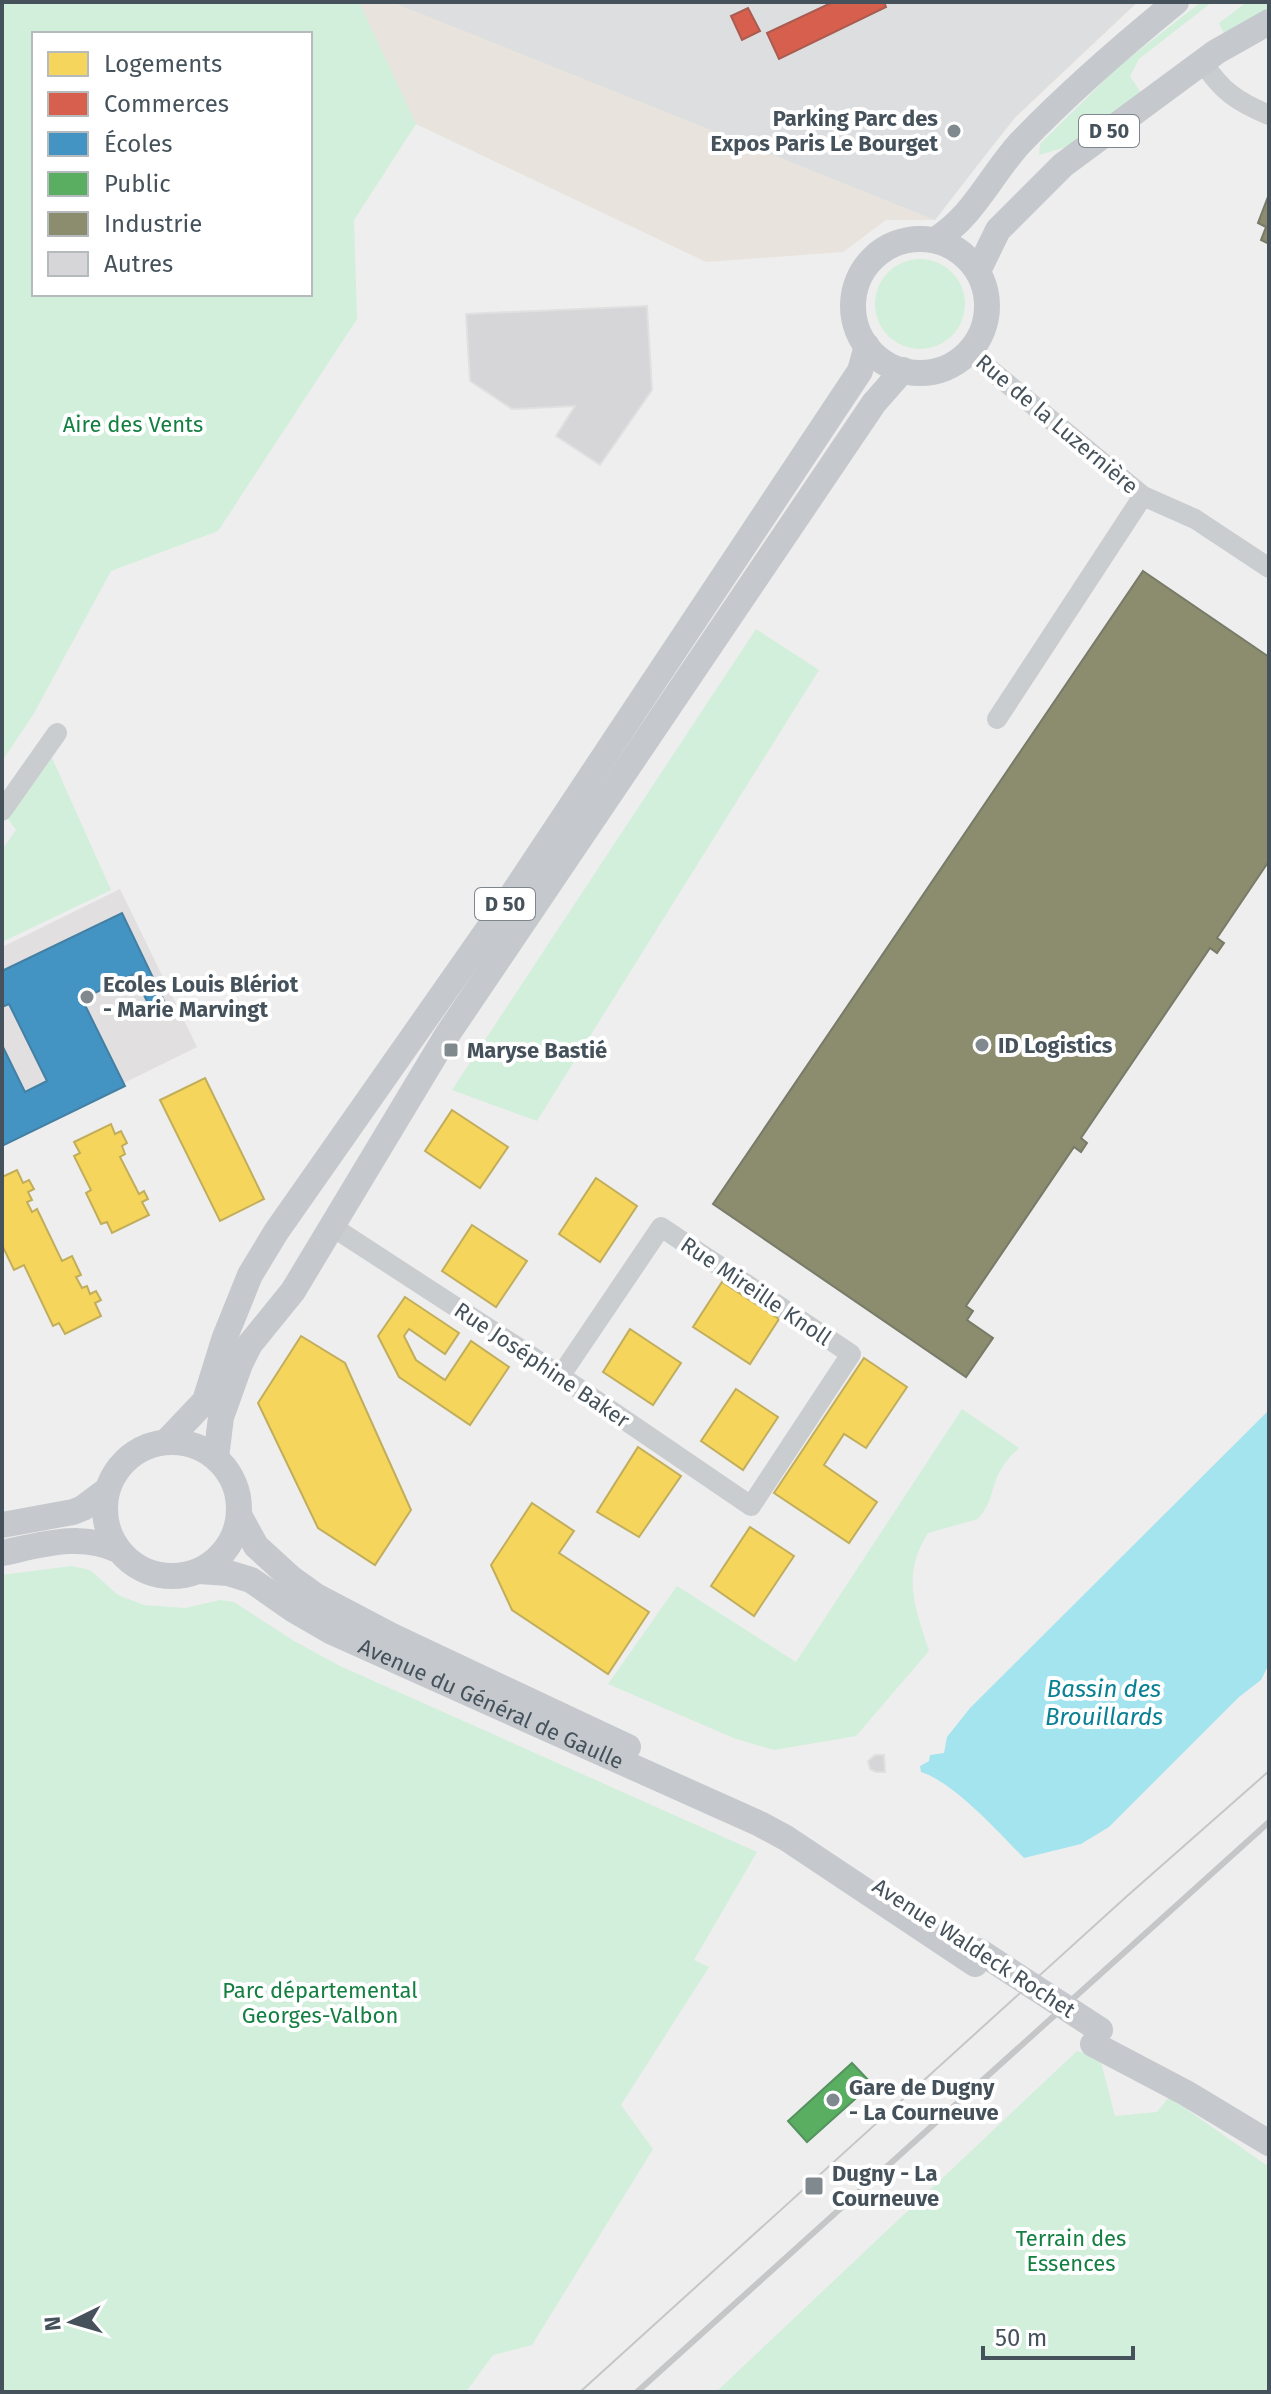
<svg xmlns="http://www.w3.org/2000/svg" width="1271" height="2394" font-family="'Fira Sans',sans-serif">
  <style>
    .commercial { fill: #e8e4dd }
    .education { fill: #e1dfe0 }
    .airport { fill: #dcdee0 }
    .green { fill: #d1efda; fill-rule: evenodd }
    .water { fill: #a4e4ef }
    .homes { fill: #f6d55c; stroke: #c1ae5c; stroke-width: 2 }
    .shops { fill: #d6604d; stroke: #aa5c51; stroke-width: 2 }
    .schools { fill: #4393c3; stroke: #4480a4; stroke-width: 2 }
    .public { fill: #5aae61; stroke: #54925f; stroke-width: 2 }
    .industry { fill: #8c8c6e; stroke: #777b68; stroke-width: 2 }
    .building { fill: #d6d6d8; stroke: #e0e0e1; stroke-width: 2 }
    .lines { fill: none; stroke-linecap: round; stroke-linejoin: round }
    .minor { stroke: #cacdcf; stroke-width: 20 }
    .major { stroke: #c5c9cd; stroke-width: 26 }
    .tram { stroke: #c4c6c8; stroke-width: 2 }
    .rail { stroke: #c4c6c8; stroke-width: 6 }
    .major-bridge { stroke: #c5c9cd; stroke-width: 26 }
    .poi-dot { fill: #80898e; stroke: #fff; stroke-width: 3 }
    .labels { text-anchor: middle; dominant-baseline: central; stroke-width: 8; stroke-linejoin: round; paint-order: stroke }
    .shield { fill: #fff; stroke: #7d868c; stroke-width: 2 }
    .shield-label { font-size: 20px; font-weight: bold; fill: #45525b }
    .poi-label { font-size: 22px; font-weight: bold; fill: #45525b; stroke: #fff; text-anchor: start }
    .park-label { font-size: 22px; fill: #137f41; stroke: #fff }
    .street-label { font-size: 22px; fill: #45525b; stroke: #fff }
    .water-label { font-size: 24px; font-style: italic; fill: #088195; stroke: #fff }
  </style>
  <rect width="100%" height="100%" fill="#efeeee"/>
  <path class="commercial" d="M358,2h780l-122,115 -58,71 -23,32h-49l-43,32 -137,10 -290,-138z"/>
  <path class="education" d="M120,889l77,158 -195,96v-196z"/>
  <path class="airport" d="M392,2h745l-122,115 -80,103z"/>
  <g class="green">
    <path d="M2,2h357l57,122 -62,96 3,99 -139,212 -107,40 -78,144 -31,46zM34,34h276v260h-276z"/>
    <path d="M1201,2h11l-73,57 -9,17 11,17 -75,54 -27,8 1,-11 78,-77z"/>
    <path d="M1247,2h22v10l-45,22 -5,-11z"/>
    <circle cx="920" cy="304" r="45"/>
    <path d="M756,629l63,41 -282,451 -85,-31z"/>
    <path d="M52,758l59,132 -109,52v-92l14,-20 -8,-11z"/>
    <path d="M962,1409l57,39c-9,8 -16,16 -21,27 -8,18 -5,26 -20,44l-50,14c-27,43 -13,73 1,118l-73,85 -82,14 -38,-11 -128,-55 69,-98 119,76z"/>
    <path d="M71,1566l19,4 28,25 26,10 41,3 35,-8 14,2 60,39 46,25 417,186 -63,108 15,7 -88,138 32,44 -121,196 -39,10 -27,37h-464v-817z"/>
    <path d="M1077,2051l23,7 15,58 42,-4 12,-15 100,70v225h-553z"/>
  </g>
  <path class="water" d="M1269,1410v254l-8,16 -22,17 -130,130 -28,17 -57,14c-26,-26 -69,-75 -103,-86l-1,-6 9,-5 1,-6 14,-2 3,-16 23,-29z"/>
  <g class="homes">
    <path d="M205,1078l59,121 -44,22 -60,-121z"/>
    <path d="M452,1110l56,37 -28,41 -55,-37z"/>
    <path d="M111,1124l4,10 6,-3 6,12 -5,3 3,8 -5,3 19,37 5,-3 4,8 -6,3 7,13 -37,18 -5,-11 -6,2 -15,-31 5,-3 -17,-34 6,-3 -6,-11z"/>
    <path d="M17,1170l6,13 6,-3 5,9 -6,3 4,8 -5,2 5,10 5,-3 25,52 10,-5 9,19 -5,2 6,11 5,-2 3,8 6,-3 5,9 -6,3 6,13 -36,18 -6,-11 -6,3 -29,-61 -10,5 -12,-25v-68z"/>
    <path d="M596,1178l41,28 -37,56 -41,-28z"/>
    <path d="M472,1225l55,36 -31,46 -54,-36z"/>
    <path d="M722,1282l57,37 -29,45 -57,-37z"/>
    <path d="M405,1297l54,36 -14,21 -36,-25 -5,7 12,24 29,20 26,-39 38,26 -39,58 -71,-48 -21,-41z"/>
    <path d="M630,1329l51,34 -28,42 -50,-33z"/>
    <path d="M301,1336l44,27 66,147 -36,55 -57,-37 -60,-125z"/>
    <path d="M864,1358l43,29 -41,61 -22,-14 -20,31 53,37 -28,41 -75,-50z"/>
    <path d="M736,1389l42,28 -35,53 -42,-29z"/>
    <path d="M638,1447l43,29 -42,61 -42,-25z"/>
    <path d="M532,1503l42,28 -15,22 90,59 -41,62 -96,-64 -21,-45z"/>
    <path d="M750,1527l44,29 -40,60 -43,-30z"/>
  </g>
  <g class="shops">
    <path d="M833,2h51l2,5 -107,52 -12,-26z"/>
    <path d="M748,8l12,23 -18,9 -11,-24z"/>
  </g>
  <path class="schools" d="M122,913l46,96 -14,7 -20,-42 -52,25 43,87 -123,60v-101l23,47 22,-11 -38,-77 -7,3v-36z"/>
  <path class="public" d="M852,2063l20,21 -65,58 -19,-21z"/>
  <g class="industry">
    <path d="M1269,194v50l-8,-4 5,-13 -8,-4z"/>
    <path d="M1143,571l126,86v204l-52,77 7,5 -7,10 -7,-5 -129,190 6,5 -6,9 -7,-5 -108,159 7,5 -6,9 26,18 -27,39 -253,-173z"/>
  </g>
  <g class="building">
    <path d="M647,306l5,84 -52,75 -44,-29 19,-30 -63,3 -42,-28 -4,-67z"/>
    <path d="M875,1755h9l1,17h-9l-6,-3 -2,-8z"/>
  </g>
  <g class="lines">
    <g class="minor">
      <path d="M1203,62c18,29 35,40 66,53"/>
      <path d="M969,352l174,144 52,23 74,49"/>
      <path d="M997,719l146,-223"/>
      <path d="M2,811l55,-78"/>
      <path d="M333,1224l9,9 186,121 223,152 100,-152 -190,-127 -100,148"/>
    </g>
    <g class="major">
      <circle cx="920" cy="306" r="67"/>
      <path d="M935,240c39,-24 55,-64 85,-97 48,-50 102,-97 156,-141"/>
      <path d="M978,271l20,-41 65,-65 153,-113 53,-30"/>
      <path d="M167,1441l38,-40 20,-64 25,-62 26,-43 234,-334 350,-527 7,-25"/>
      <circle cx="172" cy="1509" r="67"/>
      <path d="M216,1458l5,-41 19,-53 10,-20 43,-53 154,-256 427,-632 29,-33"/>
      <path d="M239,1515l17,31 35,32 25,18 76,40 236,111"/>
      <path d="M2,1525l71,-13 10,-4 24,-18"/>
      <path d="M2,1553c39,-8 78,-21 116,-3"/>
      <path id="s1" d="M199,1571l29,2 23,7 43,30 38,22 428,192 26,14 189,126"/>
      <path d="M1093,2044l93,49 83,50"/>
    </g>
    <path class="tram" d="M580,2392l546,-495 143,-126"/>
    <path class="rail" d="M637,2392l632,-570"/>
    <path class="major-bridge" d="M979,1951l121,79"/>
  </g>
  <g class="poi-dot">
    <circle cx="954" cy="131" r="8"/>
    <circle cx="87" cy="997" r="8"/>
    <circle cx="982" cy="1045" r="8"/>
    <rect x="443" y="1042" width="16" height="16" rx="4"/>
    <circle cx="833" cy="2100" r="8"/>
    <rect x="804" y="2176" width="20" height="20" rx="4"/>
  </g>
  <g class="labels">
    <g class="shield">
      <rect x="1079" y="115" width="60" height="32" rx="6"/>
      <rect x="475" y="888" width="60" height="32" rx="6"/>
    </g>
    <g class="shield-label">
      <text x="1109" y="131">D 50</text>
      <text x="505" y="904">D 50</text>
    </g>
    <g class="poi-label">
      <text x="938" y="118" text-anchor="end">Parking Parc des<tspan x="938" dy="25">Expos Paris Le Bourget</tspan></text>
      <text x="103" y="984">Ecoles Louis Blériot<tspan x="103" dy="25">- Marie Marvingt</tspan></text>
      <text x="998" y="1045">ID Logistics</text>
      <text x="467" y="1050">Maryse Bastié</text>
      <text x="849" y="2087">Gare de Dugny<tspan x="849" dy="25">- La Courneuve</tspan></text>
      <text x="832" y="2173">Dugny - La<tspan x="832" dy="25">Courneuve</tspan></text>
    </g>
    <g class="park-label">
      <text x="133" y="424">Aire des Vents</text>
      <text x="320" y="1990">Parc départemental<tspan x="320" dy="25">Georges-Valbon</tspan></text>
      <text x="1071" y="2238">Terrain des<tspan x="1071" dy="25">Essences</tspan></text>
    </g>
    <g class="street-label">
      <text transform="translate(1057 424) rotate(40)">Rue de la Luzernière</text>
      <text transform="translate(756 1291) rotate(34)">Rue Mireille Knoll</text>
      <text transform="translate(542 1365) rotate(34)">Rue Joséphine Baker</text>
      <text stroke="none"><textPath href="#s1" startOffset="324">Avenue du Général de Gaulle</textPath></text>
      <text transform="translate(974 1948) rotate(33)">Avenue Waldeck Rochet</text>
    </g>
    <g class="water-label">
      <text x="1104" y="1689">Bassin des<tspan x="1104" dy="28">Brouillards</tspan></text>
    </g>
  </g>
  <rect width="1271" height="2394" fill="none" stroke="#45525b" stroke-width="8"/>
  <rect x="32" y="32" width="280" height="264" fill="#ffffff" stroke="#b5babd" stroke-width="2"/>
  <rect x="48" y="52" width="40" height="24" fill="#f6d55c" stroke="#b5babd" stroke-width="2"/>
  <text x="104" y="72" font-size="24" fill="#45525b">Logements</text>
  <rect x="48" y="92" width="40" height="24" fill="#d6604d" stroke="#b5babd" stroke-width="2"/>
  <text x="104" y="112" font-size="24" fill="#45525b">Commerces</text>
  <rect x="48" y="132" width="40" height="24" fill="#4393c3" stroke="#b5babd" stroke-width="2"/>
  <text x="104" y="152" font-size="24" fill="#45525b">Écoles</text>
  <rect x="48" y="172" width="40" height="24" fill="#5aae61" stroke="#b5babd" stroke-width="2"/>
  <text x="104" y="192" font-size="24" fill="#45525b">Public</text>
  <rect x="48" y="212" width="40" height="24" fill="#8c8c6e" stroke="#b5babd" stroke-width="2"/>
  <text x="104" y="232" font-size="24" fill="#45525b">Industrie</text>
  <rect x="48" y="252" width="40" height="24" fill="#d6d6d8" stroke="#b5babd" stroke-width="2"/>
  <text x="104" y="272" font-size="24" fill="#45525b">Autres</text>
  <g transform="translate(72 2322) rotate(265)" stroke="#ffffff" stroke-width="6" paint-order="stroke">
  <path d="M0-6L14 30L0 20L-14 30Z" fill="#45525b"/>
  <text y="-12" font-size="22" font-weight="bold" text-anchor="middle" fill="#45525b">N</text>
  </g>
  <path d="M983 2346v12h150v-12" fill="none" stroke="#45525b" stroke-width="4"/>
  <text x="995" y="2346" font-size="24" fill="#45525b" stroke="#ffffff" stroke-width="6" paint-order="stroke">50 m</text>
</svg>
